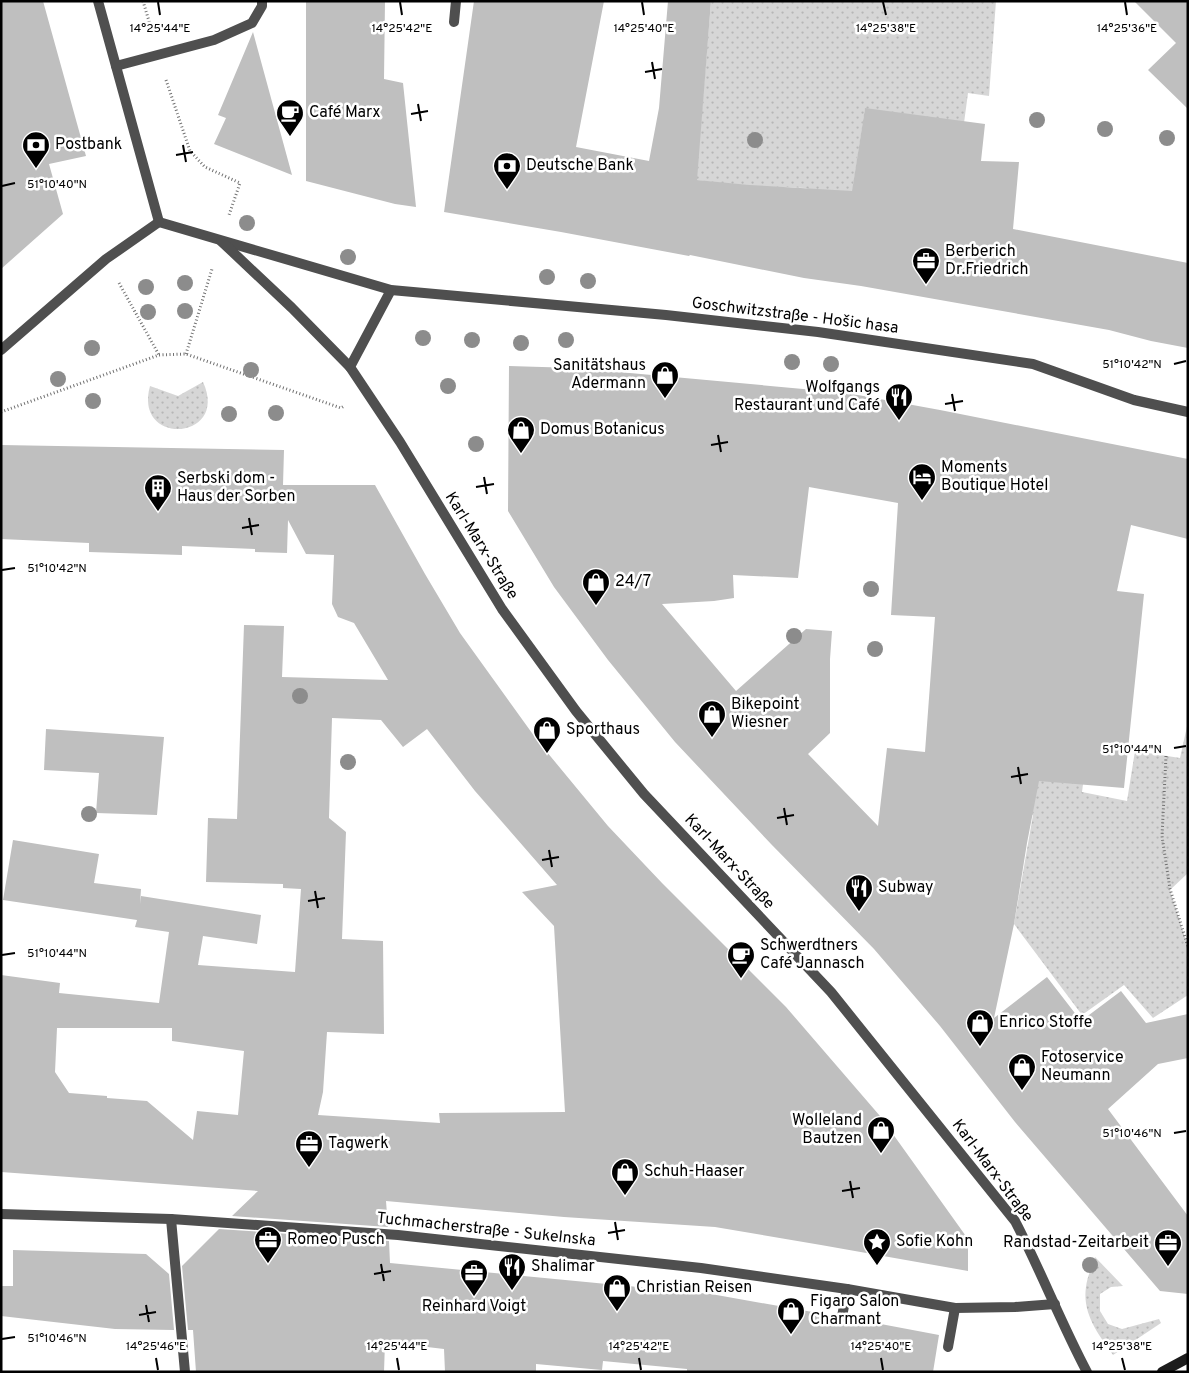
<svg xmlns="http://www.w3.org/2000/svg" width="1189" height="1373" font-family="Overpass,sans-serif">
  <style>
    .grass { fill: url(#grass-dots) }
    .building { fill: #bfbfbf; fill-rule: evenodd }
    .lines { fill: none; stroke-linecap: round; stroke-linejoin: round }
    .path { stroke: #717171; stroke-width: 3; stroke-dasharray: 1 2.5; stroke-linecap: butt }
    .lane { stroke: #4f4f4f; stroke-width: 10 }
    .street { stroke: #4f4f4f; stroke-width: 10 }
    .secondary { stroke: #1c1c1c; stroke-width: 10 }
    .tree { fill: #8c8c8c }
    .ticks { fill: none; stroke: #000; stroke-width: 2 }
    .labels { text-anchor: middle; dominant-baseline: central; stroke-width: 5; stroke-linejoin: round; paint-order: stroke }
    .poi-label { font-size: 16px; fill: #000; stroke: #fff; text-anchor: start }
    .street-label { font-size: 16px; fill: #000; stroke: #fff }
    .ticks-label { font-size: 12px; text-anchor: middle; fill: #000; stroke: #fff; stroke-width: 5; stroke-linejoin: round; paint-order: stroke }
  </style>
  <defs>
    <pattern id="grass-dots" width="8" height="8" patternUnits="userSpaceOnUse" patternTransform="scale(1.25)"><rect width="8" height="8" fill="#d6d6d6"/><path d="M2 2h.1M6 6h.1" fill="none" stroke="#b6b6b6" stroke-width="1.8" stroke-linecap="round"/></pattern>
  </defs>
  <rect width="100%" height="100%" fill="#fff"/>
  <g class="grass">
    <path d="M711,1h285l-7,95 -21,-3 -4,30 -99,-14 -12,78 -1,14 -47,-13 -26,-1v3l-83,-10z"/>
    <path d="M203,382c27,59 -70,65 -53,4l28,10z"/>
    <path d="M1188,722v151l-18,17 18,57v48l-35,23 -29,-33 -42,30 -68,-91 19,-109 -73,-8 127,-53 -5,38 45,9 8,-50 45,7z"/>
    <path d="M1095,1257l28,29 -12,1 -11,7v17l8,13 14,5 37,-10 2,4 -48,32c-14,-20 -31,-41 -27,-68 1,-10 6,-20 9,-30z"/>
  </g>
  <g class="building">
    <path d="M1,1h42l43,155 -37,8 14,50 -62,55z"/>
    <path d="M306,1h79l-1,78 19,4 13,124 -21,-3 -89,-23z"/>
    <path d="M474,1h130l-28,146 73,14 10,-53 9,-107h43l-14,179 52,5 103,6 13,-83 120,16 -4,37 38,1 -6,67 175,34v85l-37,-7 -42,-11 -248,-44 -57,-8 -114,-23 -1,1 -128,-24 -117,-20z"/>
    <path d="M1134,1h54v108l-40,-39 28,-27z"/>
    <path d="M253,32l39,143 -78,-31 12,-26 -8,-3z"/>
    <path d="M509,366l66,2 272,25 93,17 248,49v80l-57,-14 -14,66 27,3 -20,194 -85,-7 -12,62 -13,81 -20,94 53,-41 34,44 40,-30 25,32 42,-9v44l-30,6 -50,45 80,107v78l-28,-3 -145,-169 -75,-96 -66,-77 -103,-105 -96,-102 -67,-82 -54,-73 -46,-76zM809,487l89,16 -7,112 44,2 -10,135 -38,-4 -9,78 -70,-72 22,-21v-74l2,-28 -26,-2 -70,62 -74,-87 52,-3 20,-3 -1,-23 65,3z"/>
    <path d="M1,445l283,5 -1,35h92l50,89 35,59 77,107 71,86 54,57 124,124 94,109 88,123v32l-147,-26 -106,-18 -151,-10 -178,-16 2,26 -156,-11 26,-25 -257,-19v-197l59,8 -1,10 100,10 10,-71 -34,-5 2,-7 -134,-20 10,-60 86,14 -5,29 47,6 -1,15 1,-8 120,19 -4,29 -54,-8 -5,29 97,7 6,-83 -18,-1v-4l-77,-2 2,-64 29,1 7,-194 40,1 -2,51 106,3 -34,-57 -16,-6 -6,-13 2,-49 -28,-1 -18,-34 -1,33 -32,-1v-3l-73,-3v9l-93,-3v-9l-88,-4zM332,718l49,2 22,27 24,-18 48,62 82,94 -35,7 32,34 11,186 -126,1 1,10 -122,-8 5,-23 4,-60 57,2 -1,-93 -41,-2 4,-107 -17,-14zM57,1028h115v13l72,10 -6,64 -41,-4 -4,29 -46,-39 -40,-3v-2l-38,-3 -14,-21z"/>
    <path d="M46,729l118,8 -7,78 -61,-2 3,-40 -55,-3z"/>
    <path d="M219,1229l170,12 1,22 321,31 124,22 1,4 4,4 5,-1 4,-5 90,17 -6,37h-246v-3l-84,-8 -1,9 -66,-6v8h-91l-1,-23 -59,-7 -1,30h-188l-3,-42h-5l-6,-64z"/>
    <path d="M13,1250l133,4 23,20 5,56 -59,-1 -114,-13v-30h12z"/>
  </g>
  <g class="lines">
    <g class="path">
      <path d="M143,1l8,27"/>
      <path d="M166,80l24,71 15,16 35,16 -11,32"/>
      <path d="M119,283l40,72"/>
      <path d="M186,354l26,-85"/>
      <path d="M1,412l158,-57 27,-1 155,54 3,-2"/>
      <path d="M1166,756l-4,80 8,53 18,58"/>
    </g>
    <g class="lane">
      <path d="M454,22l2,-21"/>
      <path d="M116,66l98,-26 38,-17 10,-17v-5"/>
      <path d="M842,1317l5,-28"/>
      <path d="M948,1347l7,-39"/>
    </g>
    <g class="street">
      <path d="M98,1l61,221"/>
      <path d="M159,222l232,68 275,25 152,17 215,32 101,36 54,12"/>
      <path d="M221,241l71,67 58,59 50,75 102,167 74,102 68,83 187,198 184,229c26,50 46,102 72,151"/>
      <path d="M1,350l105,-91 53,-37"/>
      <path d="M350,367l41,-77"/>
      <path d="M1,1214l170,5 227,16 303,33 146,21 108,19 60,-1 40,-3"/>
      <path d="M171,1219l14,153"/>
    </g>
    <path class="secondary" d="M1162,1372l26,-14"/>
  </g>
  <g class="tree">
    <circle cx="1037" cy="120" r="8"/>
    <circle cx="1105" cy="129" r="8"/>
    <circle cx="1167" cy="138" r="8"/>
    <circle cx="755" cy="140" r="8"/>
    <circle cx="247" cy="223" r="8"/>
    <circle cx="348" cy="257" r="8"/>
    <circle cx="547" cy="277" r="8"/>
    <circle cx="588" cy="281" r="8"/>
    <circle cx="185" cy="283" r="8"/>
    <circle cx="146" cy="287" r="8"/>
    <circle cx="185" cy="311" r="8"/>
    <circle cx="148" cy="312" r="8"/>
    <circle cx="423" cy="338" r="8"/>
    <circle cx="472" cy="340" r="8"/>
    <circle cx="566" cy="340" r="8"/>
    <circle cx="521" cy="343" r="8"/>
    <circle cx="92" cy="348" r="8"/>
    <circle cx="792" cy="362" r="8"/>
    <circle cx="831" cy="364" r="8"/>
    <circle cx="251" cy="370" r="8"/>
    <circle cx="58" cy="379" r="8"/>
    <circle cx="448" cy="386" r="8"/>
    <circle cx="93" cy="401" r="8"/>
    <circle cx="276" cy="413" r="8"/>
    <circle cx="229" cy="414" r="8"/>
    <circle cx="476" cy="444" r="8"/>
    <circle cx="871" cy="589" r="8"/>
    <circle cx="794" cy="636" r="8"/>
    <circle cx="875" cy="649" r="8"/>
    <circle cx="300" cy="696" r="8"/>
    <circle cx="348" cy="762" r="8"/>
    <circle cx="89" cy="814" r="8"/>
    <circle cx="1090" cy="1265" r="8"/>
  </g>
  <path class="ticks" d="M158,2l2,13M400,2l2,13M642,2l2,13M883,2l3,13M1125,2l2,13M652,62l3,17M645,72l17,-3M418,104l3,17M411,114l17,-3M183,145l3,17M176,155l17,-3M2,186l13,-3M1174,364l12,-3M952,394l3,17M945,404l18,-3M718,435l3,17M711,445l17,-3M484,477l3,17M476,487l18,-3M249,518l3,17M242,528l17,-3M2,570l13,-2M1174,748l12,-2M1018,767l3,17M1011,777l17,-3M784,808l3,17M777,818l17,-3M549,850l3,17M542,860l17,-3M315,891l3,17M308,901l17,-3M2,955l13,-2M1174,1133l12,-2M850,1181l3,17M842,1191l18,-3M615,1222l3,18M608,1233l17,-3M381,1264l3,17M374,1274l17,-3M146,1305l3,17M139,1315l17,-3M2,1339l13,-2M156,1358l2,12M397,1358l2,12M639,1358l2,12M881,1358l2,12M1122,1358l3,12"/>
  <defs>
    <g id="cafe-pin" transform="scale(1.4375)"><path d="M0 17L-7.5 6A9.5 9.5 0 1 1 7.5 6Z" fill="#000" stroke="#fff"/><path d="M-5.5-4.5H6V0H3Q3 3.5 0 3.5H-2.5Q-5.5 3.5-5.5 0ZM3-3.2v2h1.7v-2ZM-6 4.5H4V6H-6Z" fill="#fff"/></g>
    <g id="bank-pin" transform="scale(1.4375)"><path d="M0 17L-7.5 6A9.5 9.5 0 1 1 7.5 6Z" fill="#000" stroke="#fff"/><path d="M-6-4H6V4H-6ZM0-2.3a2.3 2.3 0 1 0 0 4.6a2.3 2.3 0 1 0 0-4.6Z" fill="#fff"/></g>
    <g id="office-pin" transform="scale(1.4375)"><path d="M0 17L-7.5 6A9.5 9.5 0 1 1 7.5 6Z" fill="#000" stroke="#fff"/><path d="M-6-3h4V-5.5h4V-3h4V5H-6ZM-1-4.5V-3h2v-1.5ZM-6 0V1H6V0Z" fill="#fff"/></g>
    <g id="shop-pin" transform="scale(1.4375)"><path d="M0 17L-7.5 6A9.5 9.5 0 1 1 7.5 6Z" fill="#000" stroke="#fff"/><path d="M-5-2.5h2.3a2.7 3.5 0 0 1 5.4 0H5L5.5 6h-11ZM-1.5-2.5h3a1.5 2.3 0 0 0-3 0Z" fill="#fff"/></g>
    <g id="restaurant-pin" transform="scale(1.4375)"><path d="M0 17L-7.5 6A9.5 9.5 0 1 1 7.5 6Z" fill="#000" stroke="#fff"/><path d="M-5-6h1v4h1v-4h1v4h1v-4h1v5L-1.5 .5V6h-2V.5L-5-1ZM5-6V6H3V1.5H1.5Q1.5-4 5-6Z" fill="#fff"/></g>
    <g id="hotel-pin" transform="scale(1.4375)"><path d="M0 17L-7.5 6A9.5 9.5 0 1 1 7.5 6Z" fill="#000" stroke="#fff"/><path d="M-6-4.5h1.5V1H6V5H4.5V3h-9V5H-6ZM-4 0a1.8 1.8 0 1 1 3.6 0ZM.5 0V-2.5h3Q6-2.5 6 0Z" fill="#fff"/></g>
    <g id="building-pin" transform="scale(1.4375)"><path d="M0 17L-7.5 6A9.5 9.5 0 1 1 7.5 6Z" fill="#000" stroke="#fff"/><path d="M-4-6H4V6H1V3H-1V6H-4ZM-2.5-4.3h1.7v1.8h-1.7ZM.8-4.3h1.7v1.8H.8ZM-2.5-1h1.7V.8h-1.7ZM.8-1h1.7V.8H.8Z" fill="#fff"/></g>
    <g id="sight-pin" transform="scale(1.4375)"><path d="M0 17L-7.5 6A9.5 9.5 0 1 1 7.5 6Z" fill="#000" stroke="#fff"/><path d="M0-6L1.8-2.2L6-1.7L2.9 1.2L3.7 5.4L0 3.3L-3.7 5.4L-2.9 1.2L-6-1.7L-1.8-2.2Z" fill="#fff"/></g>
  </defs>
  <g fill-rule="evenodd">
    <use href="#cafe-pin" x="290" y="113"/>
    <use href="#bank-pin" x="36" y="145"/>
    <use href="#bank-pin" x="507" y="166"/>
    <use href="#office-pin" x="926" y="261"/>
    <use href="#shop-pin" x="665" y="375"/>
    <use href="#restaurant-pin" x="899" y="397"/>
    <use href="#shop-pin" x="521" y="430"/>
    <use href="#hotel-pin" x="922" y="477"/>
    <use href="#building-pin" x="158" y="488"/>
    <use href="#shop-pin" x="596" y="582"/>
    <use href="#shop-pin" x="712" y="714"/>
    <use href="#shop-pin" x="547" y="730"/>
    <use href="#restaurant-pin" x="859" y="888"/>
    <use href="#cafe-pin" x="741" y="955"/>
    <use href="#shop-pin" x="980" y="1023"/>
    <use href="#shop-pin" x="1022" y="1067"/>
    <use href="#shop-pin" x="881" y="1130"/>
    <use href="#office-pin" x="309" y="1144"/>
    <use href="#shop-pin" x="625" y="1172"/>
    <use href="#office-pin" x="268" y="1240"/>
    <use href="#sight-pin" x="877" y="1242"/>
    <use href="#office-pin" x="1168" y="1243"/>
    <use href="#restaurant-pin" x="512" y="1267"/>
    <use href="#office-pin" x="474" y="1273"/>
    <use href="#shop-pin" x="617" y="1288"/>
    <use href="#shop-pin" x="791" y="1311"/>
  </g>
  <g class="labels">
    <g class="poi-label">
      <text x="309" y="113">Café Marx</text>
      <text x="55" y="145">Postbank</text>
      <text x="526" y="166">Deutsche Bank</text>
      <text x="945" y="252">Berberich<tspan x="945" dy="18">Dr.Friedrich</tspan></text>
      <text x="646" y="366" text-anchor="end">Sanitätshaus<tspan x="646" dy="18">Adermann</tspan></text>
      <text x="880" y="388" text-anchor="end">Wolfgangs<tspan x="880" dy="18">Restaurant und Café</tspan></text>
      <text x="540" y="430">Domus Botanicus</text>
      <text x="941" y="468">Moments<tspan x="941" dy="18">Boutique Hotel</tspan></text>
      <text x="177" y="479">Serbski dom -<tspan x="177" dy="18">Haus der Sorben</tspan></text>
      <text x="615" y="582">24/7</text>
      <text x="731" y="705">Bikepoint<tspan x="731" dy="18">Wiesner</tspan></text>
      <text x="566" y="730">Sporthaus</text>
      <text x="878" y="888">Subway</text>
      <text x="760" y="946">Schwerdtners<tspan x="760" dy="18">Café Jannasch</tspan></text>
      <text x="999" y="1023">Enrico Stoffe</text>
      <text x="1041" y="1058">Fotoservice<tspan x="1041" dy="18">Neumann</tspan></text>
      <text x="862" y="1121" text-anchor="end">Wolleland<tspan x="862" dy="18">Bautzen</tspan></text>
      <text x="328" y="1144">Tagwerk</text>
      <text x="644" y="1172">Schuh-Haaser</text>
      <text x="287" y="1240">Romeo Pusch</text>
      <text x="896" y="1242">Sofie Kohn</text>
      <text x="1149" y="1243" text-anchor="end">Randstad-Zeitarbeit</text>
      <text x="531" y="1267">Shalimar</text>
      <text x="636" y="1288">Christian Reisen</text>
      <text x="810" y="1302">Figaro Salon<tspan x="810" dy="18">Charmant</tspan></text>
      <text x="474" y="1307" text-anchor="middle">Reinhard Voigt</text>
    </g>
    <g class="street-label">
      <text transform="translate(795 316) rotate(7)">Goschwitzstraße - Hošic hasa</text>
      <text transform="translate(481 546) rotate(58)">Karl-Marx-Straße</text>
      <text transform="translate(729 862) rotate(47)">Karl-Marx-Straße</text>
      <text transform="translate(992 1171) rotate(53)">Karl-Marx-Straße</text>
      <text transform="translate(486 1230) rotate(6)">Tuchmacherstraße - Sukelnska</text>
    </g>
  </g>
  <g class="ticks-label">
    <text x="1127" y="32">14°25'36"E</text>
    <text x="160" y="32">14°25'44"E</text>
    <text x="402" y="32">14°25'42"E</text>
    <text x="644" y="32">14°25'40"E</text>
    <text x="886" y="32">14°25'38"E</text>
    <text x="57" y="188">51°10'40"N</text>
    <text x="1132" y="368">51°10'42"N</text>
    <text x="57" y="572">51°10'42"N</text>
    <text x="1132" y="753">51°10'44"N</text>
    <text x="57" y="957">51°10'44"N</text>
    <text x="1132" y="1137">51°10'46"N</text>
    <text x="57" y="1342">51°10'46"N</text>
    <text x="156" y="1350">14°25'46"E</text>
    <text x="397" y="1350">14°25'44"E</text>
    <text x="639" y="1350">14°25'42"E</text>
    <text x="881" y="1350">14°25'40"E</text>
    <text x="1122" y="1350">14°25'38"E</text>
  </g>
  <rect width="1189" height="1373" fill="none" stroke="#000000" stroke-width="5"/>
</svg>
